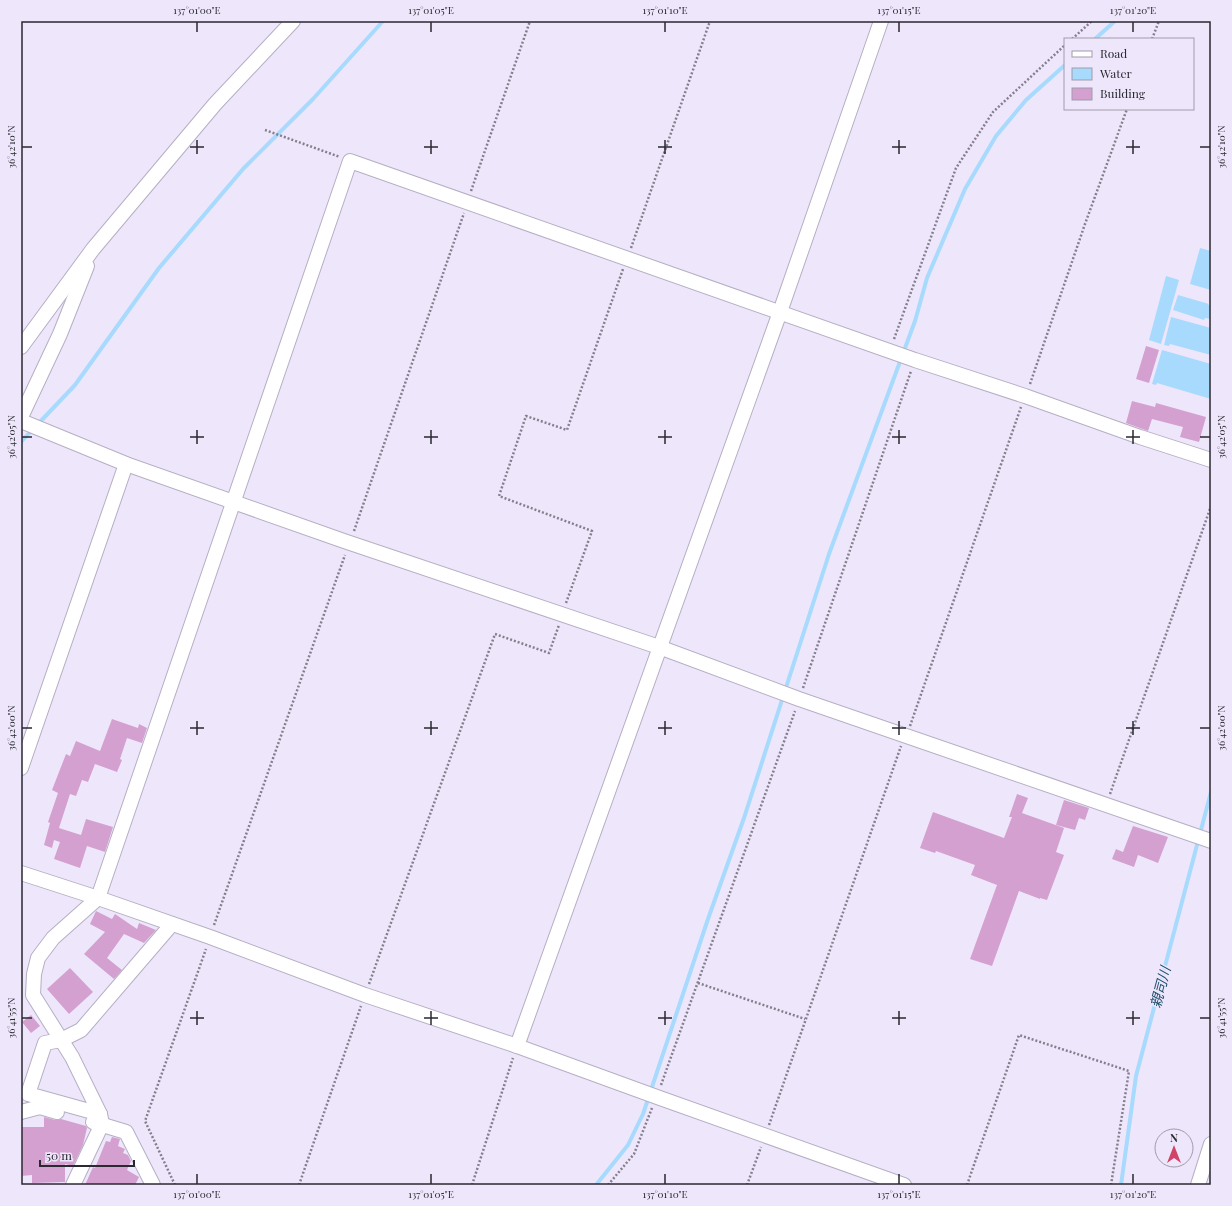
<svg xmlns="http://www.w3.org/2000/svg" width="1232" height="1206" font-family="'Playfair Display','Noto Sans JP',serif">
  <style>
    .water { fill: #a7dafd }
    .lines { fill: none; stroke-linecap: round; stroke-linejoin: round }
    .stream { stroke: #a7dafd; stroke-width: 4 }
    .building { fill: #d4a0d0 }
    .minor-casing { stroke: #b6afc4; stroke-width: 16 }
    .path { stroke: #847f8d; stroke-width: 2.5; stroke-dasharray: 2 2; stroke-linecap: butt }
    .minor { stroke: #fff; stroke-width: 14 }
    .ticks { fill: none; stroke: #2a2830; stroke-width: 1.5 }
    .labels { text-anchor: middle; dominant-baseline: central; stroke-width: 3; stroke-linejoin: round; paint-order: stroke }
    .water-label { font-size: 14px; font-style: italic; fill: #1e4f6c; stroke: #eee7fc }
    .neatline { fill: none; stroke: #2a2830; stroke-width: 1.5 }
    .ticks-label { font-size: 10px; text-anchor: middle; fill: #2a2830 }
  </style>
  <rect width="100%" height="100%" fill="#eee7fc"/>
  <g class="water">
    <path d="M1200,248l11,3v39l-21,-6z"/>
    <path d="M1166,276l13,4 -18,64 -12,-4z"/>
    <path d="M1178,295l31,9 -1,1 3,1v15v-2l-6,-1 -1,2 -31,-10z"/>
    <path d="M1171,317l40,11v27l-41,-11 -1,2 -5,-1z"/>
    <path d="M1162,350l49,14v35l-54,-16 -1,2 -4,-1z"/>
  </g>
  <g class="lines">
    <g class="stream">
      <path d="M1095,39l20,-18"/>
      <path d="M38,424l37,-39 84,-117 84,-99 70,-70 70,-78"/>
      <path d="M21,442l12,-13"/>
      <path d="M596,1185l32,-40 15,-31 65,-195 36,-101 85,-264 86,-233 12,-43 38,-89 31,-53 30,-36 39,-35"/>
      <path d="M1121,1185l15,-109 75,-284"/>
    </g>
  </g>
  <g class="building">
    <path d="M1146,346l13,4 -10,33 -13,-4z"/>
    <path d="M1132,401l23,6 1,-4 50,14 -7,25 -19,-5 3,-10 -31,-8 -4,12 -22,-8z"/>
    <path d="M112,719l26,9 1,-4 8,4 -5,15 -15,-5 -7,21 2,1 -5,12 -22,-8 -7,18 -6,-2 -6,16 -6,-2 -11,34 22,7 5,-16 27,8 -8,25 -18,-6 -7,22 -26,-9 6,-17 -6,-2 -2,8 -8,-3 6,-22 -2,-1 10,-29 -6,-3 14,-36 4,2 6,-15 24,10z"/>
    <path d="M1017,794l11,4 -6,15 42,15 -8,24 8,3 -17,45 -7,-2v1l-21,-8 -27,75 -22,-7 27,-74 -26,-10 4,-10 -39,-14 -1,2 -15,-5 13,-36 71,26 8,-21h-3z"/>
    <path d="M1064,800l25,8 -4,12 -6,-2 -4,12 -19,-5z"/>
    <path d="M1133,826l35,11 -10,26 -20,-8 -4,12 -22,-8 4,-10 7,3z"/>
    <path d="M96,911l16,8 3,-5 22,15 2,-6 17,7 -12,13 -20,-9 -17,24 15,12 -8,9 -30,-25 21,-22 -15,-8z"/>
    <path d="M70,968l23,24 -24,22 -22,-25z"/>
    <path d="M31,1015l9,11 -9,7 -9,-11z"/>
    <path d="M44,1117l11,3 6,-1 25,7 1,2 -4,17 -10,21 -8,-2v18l-33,1v-8l-11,1v-49h23z"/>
    <path d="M112,1137l8,2 -2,7 7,3 -2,4 5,2 3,6 -4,9 12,7 -4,8h-50l8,-18 2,1 11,-27 4,1z"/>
  </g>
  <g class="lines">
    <g class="minor-casing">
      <g id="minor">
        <path d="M21,347l72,-98 122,-145 78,-83"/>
        <path d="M21,417l39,-83 27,-68"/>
        <path d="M21,421l105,43 218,77 315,106 140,52 412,142"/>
        <path d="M21,768l105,-304"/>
        <path d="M21,873l77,25 112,39 155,58 152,51 140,51 247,88"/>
        <path d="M517,1046l263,-734 101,-291"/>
        <path d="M21,1112l19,-5 17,5"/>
        <path d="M100,1114l-72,-20 17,-51 16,-3 20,-10 91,-106"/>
        <path d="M93,1122l33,10 27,53"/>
        <path d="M73,1185l29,-61 -2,-10 -28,-57 -39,-62 1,-21 4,-16 15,-20 45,-40 252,-737 565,199 110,36 115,41 71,23"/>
        <path d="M1198,1185l13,-41"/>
      </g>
    </g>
    <g class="path">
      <path d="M1072,39l20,-18"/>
      <path d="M1152,39l7,-18"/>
      <path d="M265,130l75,27"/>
      <path d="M471,191l59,-170"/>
      <path d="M631,248l79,-227"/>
      <path d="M894,339l62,-171 37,-56 72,-67"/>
      <path d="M1030,384l55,-160 42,-115"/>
      <path d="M354,531l110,-318"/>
      <path d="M566,603l26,-72 -93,-35 27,-80 41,14 56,-161"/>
      <path d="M803,688l108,-317"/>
      <path d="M910,726l111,-319"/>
      <path d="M1110,794l101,-288"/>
      <path d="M214,925l131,-370"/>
      <path d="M698,983l107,36"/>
      <path d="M369,984l126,-350 54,19 10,-28"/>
      <path d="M661,1085l134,-374"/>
      <path d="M769,1125l132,-379"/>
      <path d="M175,1185l-30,-64 61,-172"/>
      <path d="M299,1185l62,-179"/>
      <path d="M472,1185l41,-127"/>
      <path d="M608,1185l26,-31 18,-46"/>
      <path d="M747,1185l14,-38"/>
      <path d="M967,1185l52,-150 110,36 -18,114"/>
    </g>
    <use href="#minor" class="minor"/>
  </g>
  <path class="ticks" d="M197,22v10M431,22v10M665,22v10M899,22v10M1133,22v10M197,140v14M431,140v14M665,140v14M899,140v14M1133,140v14M22,147h10M190,147h14M424,147h14M658,147h14M892,147h14M1126,147h14M1200,147h10M197,430v14M431,430v14M665,430v14M899,430v14M1133,430v14M22,437h10M190,437h14M424,437h14M658,437h14M892,437h14M1126,437h14M1200,437h10M197,721v14M431,721v14M665,721v14M899,721v14M1133,721v14M22,728h10M190,728h14M424,728h14M658,728h14M892,728h14M1126,728h14M1200,728h10M197,1011v14M431,1011v14M665,1011v14M899,1011v14M1133,1011v14M22,1018h10M190,1018h14M424,1018h14M658,1018h14M892,1018h14M1126,1018h14M1200,1018h10M197,1174v10M431,1174v10M665,1174v10M899,1174v10M1133,1174v10"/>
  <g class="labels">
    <g class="water-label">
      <text transform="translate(1160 987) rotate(-75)">親司川</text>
    </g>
  </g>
  <rect width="1232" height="1206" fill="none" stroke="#eee7fc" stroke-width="44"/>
  <rect x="1064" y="38" width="130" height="72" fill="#eee7fc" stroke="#a09baa"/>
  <rect x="1072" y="51" width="20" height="6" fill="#ffffff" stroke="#a09baa"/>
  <text x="1100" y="58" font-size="12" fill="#2a2830">Road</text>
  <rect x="1072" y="68" width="20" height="12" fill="#a7dafd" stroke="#a09baa"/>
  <text x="1100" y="78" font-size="12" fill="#2a2830">Water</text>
  <rect x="1072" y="88" width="20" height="12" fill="#d4a0d0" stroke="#a09baa"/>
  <text x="1100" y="98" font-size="12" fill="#2a2830">Building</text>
  <g transform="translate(1174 1148)"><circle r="19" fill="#eee7fc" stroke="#a09baa"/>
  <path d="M0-3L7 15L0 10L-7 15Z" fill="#d24368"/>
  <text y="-6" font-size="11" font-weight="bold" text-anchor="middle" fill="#2a2830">N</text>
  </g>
  <path d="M40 1160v6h94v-6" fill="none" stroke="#2a2830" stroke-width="2"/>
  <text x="46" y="1160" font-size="12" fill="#2a2830" stroke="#eee7fc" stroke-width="3" paint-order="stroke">50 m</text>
  <rect x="22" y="22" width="1188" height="1162" class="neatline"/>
  <g class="ticks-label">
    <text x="197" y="14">137°01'00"E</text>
    <text x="431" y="14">137°01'05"E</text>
    <text x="665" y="14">137°01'10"E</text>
    <text x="899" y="14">137°01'15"E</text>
    <text x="1133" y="14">137°01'20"E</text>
    <text transform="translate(11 147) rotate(-90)" y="4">36°42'10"N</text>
    <text transform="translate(1221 147) rotate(-90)" y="4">36°42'10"N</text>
    <text transform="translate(11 437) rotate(-90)" y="4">36°42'05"N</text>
    <text transform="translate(1221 437) rotate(-90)" y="4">36°42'05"N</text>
    <text transform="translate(11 728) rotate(-90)" y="4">36°42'00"N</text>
    <text transform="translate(1221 728) rotate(-90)" y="4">36°42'00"N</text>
    <text transform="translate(11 1018) rotate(-90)" y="4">36°41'55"N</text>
    <text transform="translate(1221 1018) rotate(-90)" y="4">36°41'55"N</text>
    <text x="197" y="1198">137°01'00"E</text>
    <text x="431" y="1198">137°01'05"E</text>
    <text x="665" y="1198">137°01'10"E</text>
    <text x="899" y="1198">137°01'15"E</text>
    <text x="1133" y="1198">137°01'20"E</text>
  </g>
</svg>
